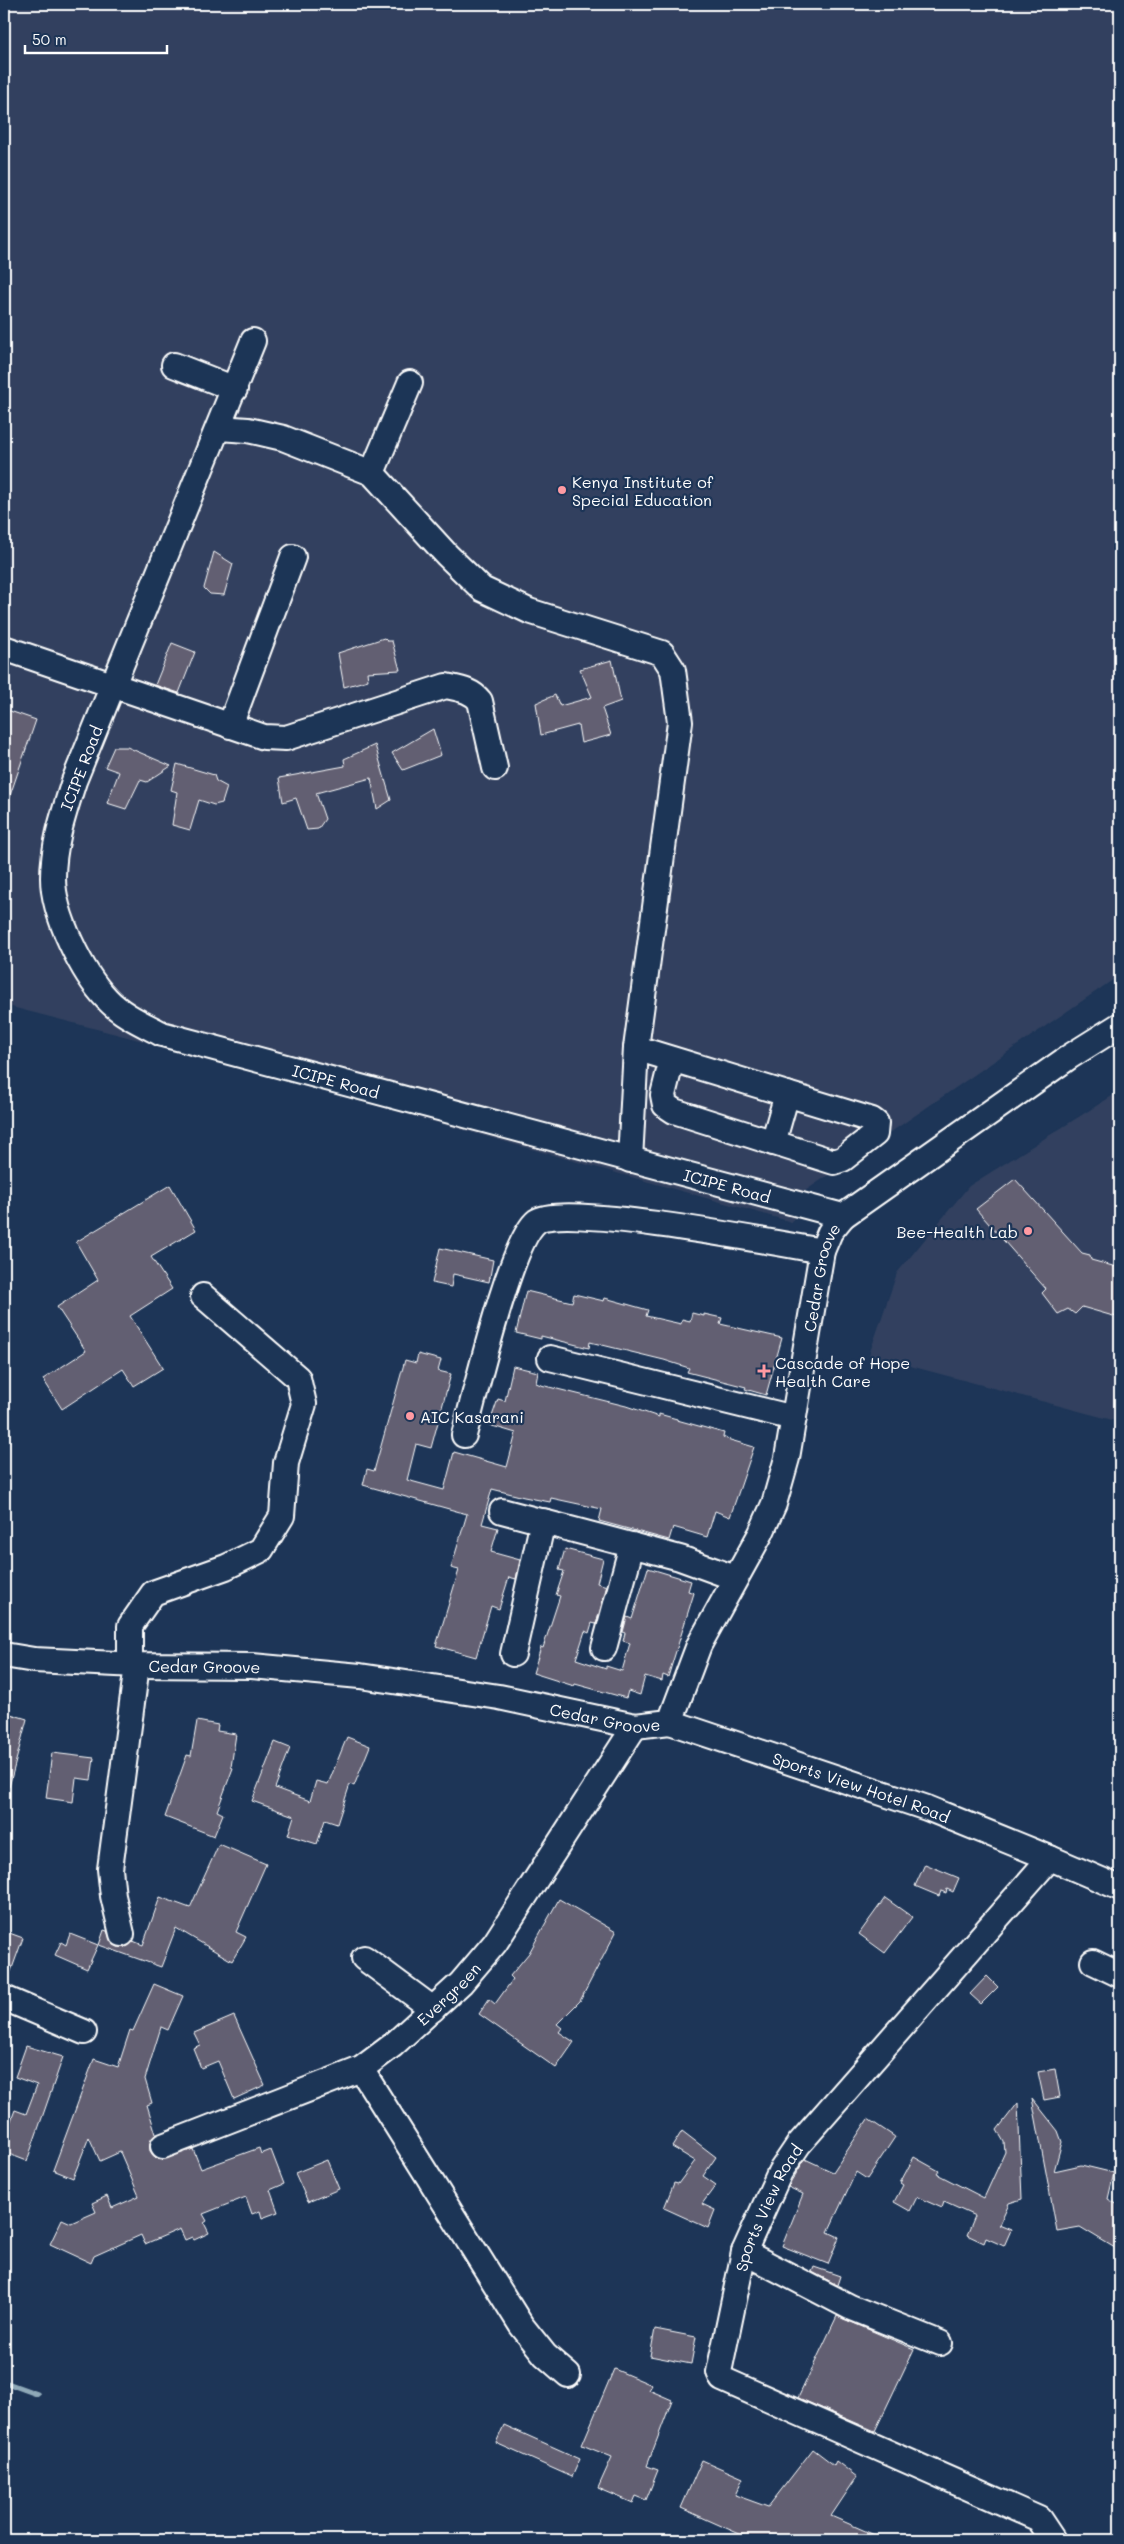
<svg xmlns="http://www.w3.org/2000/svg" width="1124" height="2544" font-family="Mali,sans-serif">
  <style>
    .built { fill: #32415f }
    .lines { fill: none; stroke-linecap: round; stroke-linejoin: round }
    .stream { stroke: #8fa9b8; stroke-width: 5.5 }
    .building { fill: #625e72; stroke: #fff }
    .minor-casing { stroke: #fff; stroke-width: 28 }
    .minor { stroke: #1d3557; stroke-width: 24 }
    .poi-dot { fill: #ff9aa2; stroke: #1d3557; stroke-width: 2 }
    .labels { text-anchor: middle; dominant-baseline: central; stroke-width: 4.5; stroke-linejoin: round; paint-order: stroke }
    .poi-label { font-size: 16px; fill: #fff; stroke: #1d3557; text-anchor: start }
    .street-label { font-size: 16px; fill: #fff; stroke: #1d3557 }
  </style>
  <rect width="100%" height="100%" fill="#1d3557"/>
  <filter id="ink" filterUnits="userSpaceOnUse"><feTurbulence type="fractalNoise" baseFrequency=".02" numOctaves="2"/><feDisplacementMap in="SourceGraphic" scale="10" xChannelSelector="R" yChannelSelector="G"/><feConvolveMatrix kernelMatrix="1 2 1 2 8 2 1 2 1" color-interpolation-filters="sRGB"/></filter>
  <g filter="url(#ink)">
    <g class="built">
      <path d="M4,4h1116v971l-315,216 -13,31 -626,-175 -162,-42z"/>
      <path d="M1120,1091v331l-251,-67 28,-82 72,-87z"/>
    </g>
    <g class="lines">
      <path class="stream" d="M4,2382l33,12"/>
    </g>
    <g class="building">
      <path d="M214,552l19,12 -9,31 -14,-1 -6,-6z"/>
      <path d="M384,638l3,3h5l8,29 -33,2 1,8 -24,7 -6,-34z"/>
      <path d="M172,643l23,9 -16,41 -24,-8z"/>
      <path d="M612,660l9,41 -19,7 9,27 -30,8 -3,-18 -37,10 -5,-32 19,-8 5,11 32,-9 -12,-28z"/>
      <path d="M4,709l32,11 -30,87h-2z"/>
      <path d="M433,729l8,26 -38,15 -11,-17z"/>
      <path d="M375,745l16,55 -14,9 -6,-31 -55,15 9,26 -7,10 -11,1 -11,-32 -13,4 -4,-24 66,-12 -1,-7z"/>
      <path d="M114,747h13l44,19 -24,16 -7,-2 -14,29 -19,-6 12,-31 -14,-5z"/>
      <path d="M177,764l37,11 2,6 11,6 -5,16 -8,2 -15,-5 -9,30 -18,-5 5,-33 -6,-2z"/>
      <path d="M1015,1179l67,74 8,2 1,5 29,8v50l-38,-11 -7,7 -7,-5 -10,5 -16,-21 4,-4 -70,-80z"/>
      <path d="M170,1185l26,45 -45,27 21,32 -42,27 33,52 -29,18 -11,-17 -61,40 -19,-30 43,-28 -29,-44 41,-27 -22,-38z"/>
      <path d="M440,1248l53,12 -4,22 -36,-8 -2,13 -19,-4z"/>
      <path d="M526,1291l46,11 2,-8 30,7 1,-3 43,12 -2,6 35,8 1,-5 8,2 2,-8 12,3v-2l18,4 -2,6 62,14 -16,57 -21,-6 1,-2 -59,-15 2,-4 -25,-8 -74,-18 -1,6 -48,-12v3l-25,-6z"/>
      <path d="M418,1354l23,6 -3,11 13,3 -20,74 -15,-4 -9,36 37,10 10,-38 53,15 9,-34 -27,-8 9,-26 7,2 8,-35 25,6 -2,11 5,2 85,21 33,11v-3l18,5v1l47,13 -1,4 4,2 27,8 -24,70 -15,-6 -8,26 -34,-10 -4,13 -70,-19 3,-12 -51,-11 -1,4 -26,-5 -32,-8 -10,35 16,4 -7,24 29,8 -4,19 -7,-2 -10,32 -8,-3 -15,51 -40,-11 23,-76 -8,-2 16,-54 -104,-29 4,-16 7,2 31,-111 11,3z"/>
      <path d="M565,1549l38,10 -6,24 10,3 -11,38 -4,-1 -3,10 -4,-2 -9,28 30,10v-3l16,5 8,-28 -7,-2 2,-8 -2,-1 4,-15 5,2 16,-51 43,13 -3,10 6,2 -26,84 -5,-2 -1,6 -17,-5 -5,19 -12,-4 -2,7 -51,-14 -1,2 -41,-13 8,-26 2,1 17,-52 -4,-1 8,-24 -5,-1z"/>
      <path d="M4,1712l23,7 -18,68h-5z"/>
      <path d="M197,1721l21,4 -1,6 19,3 -5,33 2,1 -16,43 6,3 -9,22 -49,-19 22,-62 4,1z"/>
      <path d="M347,1737l23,9 -16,40 -4,-2 -13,40 -12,-4 -8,24 -29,-9 6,-19 -42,-15 23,-59 15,6 -15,40 35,13 6,-20 12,3z"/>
      <path d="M52,1753l42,5 -3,22 -15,-2 -3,24 -27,-4z"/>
      <path d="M219,1844l47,20 -30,68 10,5 -14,24 -56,-33 -15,39 -62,-22 5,-15 3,1 5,12 6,4h8l7,-6 10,4 17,-48 30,11z"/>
      <path d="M925,1864l34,14 -6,14 -6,-3 -1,4 -5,-2 -2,5 -24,-10z"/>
      <path d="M885,1898l27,19 -27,36 -26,-19z"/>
      <path d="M559,1899l57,33 -36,69 -23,23 5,4 -3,4 15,10 -18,26 -77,-54 10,-15 6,5 18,-25 -3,-3 19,-23z"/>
      <path d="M4,1931l19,7 -17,47 -2,-1z"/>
      <path d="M70,1934l28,11 -11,24 -32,-14 6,-13 5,3z"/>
      <path d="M987,1976l11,11 -17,17 -11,-10z"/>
      <path d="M154,1984l29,12 -15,34 -7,-3 -16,52 7,24 -5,2 9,29 -6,9v8l5,6 6,3 32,-11 8,20 58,-21 2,6 10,-4 13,34 -14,6 8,22 -16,6 -2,-7 -8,3 -6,-17 -43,17 4,7 -3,2 5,10 -15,7 -2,-3 -7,3 -5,-11 -35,15 -4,-9 -47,21 -3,7 -41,-19 12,-25 9,4 25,-11 -4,-9 15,-7 5,12 27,-12 -19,-44 -20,9 -11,-24 -16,41 -20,-8 41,-111 24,8 12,-37 3,1z"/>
      <path d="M234,2016l31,69 -31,14 -16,-38 -17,7 -8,-20 7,-3 -6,-12z"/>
      <path d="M26,2046l37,11 -36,104 -23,-9v-13l11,-29 11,4 11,-29 -22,-8z"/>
      <path d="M1055,2069l5,28 -16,3 -6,-28z"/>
      <path d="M1032,2098l26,33 4,11 -8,29 27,-6 33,8 -6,26 12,7v45l-40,-24 -23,4z"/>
      <path d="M1018,2103l4,96 -13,4 -10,22 12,5 -7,16 -18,-8 -2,5 -17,-8 8,-19 -31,-14 -2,6 -25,-11 -7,14 -16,-9 9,-17 -3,-2 14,-26 25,14 -2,3 47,24 21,-46 -1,-10 -7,-12z"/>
      <path d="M868,2119l27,18 -28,42 -11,-7 -28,60 11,5 -11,27 -46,-18 21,-52 -15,-7 17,-28 28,13z"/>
      <path d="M682,2131l34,26 -13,19 13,9 -14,19 13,6 -7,18 -44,-20 10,-25 4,1 17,-23 -23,-14z"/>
      <path d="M327,2160l12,29 -31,13 -13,-29z"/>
      <path d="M814,2267l26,9 -3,9 -25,-13z"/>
      <path d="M837,2316l77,33 -39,82 -77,-33z"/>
      <path d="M655,2329l41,8 -5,27 -41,-8z"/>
      <path d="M614,2369l38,16 -3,5 23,10 -25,66 11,4 -12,30 -10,-4 -3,7 -35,-15 14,-31 -30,-12z"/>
      <path d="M504,2425l76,34 -8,18 -76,-34z"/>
      <path d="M813,2449l21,16 2,-4 21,16 -26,39 55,24h-133l-72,-32 21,-48 41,18 -8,17 33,12z"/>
    </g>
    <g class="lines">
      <g class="minor-casing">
        <g id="minor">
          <path id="s1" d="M253,341l-179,440c-10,32 -21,63 -21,97 0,36 29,95 54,121 15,16 36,25 55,35l681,182 226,-159 51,-32"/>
          <path d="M174,365l61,24"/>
          <path d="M219,428l29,2 35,8 89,35 75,82 35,34 47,22 133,42 11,17 7,52 -44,326 -6,112"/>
          <path d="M372,473l38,-90"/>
          <path d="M4,648l260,89 22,1 160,-52c14,3 25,4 34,15l15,67"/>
          <path d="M230,726l63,-169"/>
          <path d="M636,1048l236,72 4,3 -1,11 -32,25 -9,3 -160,-51 -9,-6 -2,-10 9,-36"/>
          <path d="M773,1143l14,-49"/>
          <path d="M550,1358l244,60"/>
          <path d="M464,1435c11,-40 46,-194 73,-214 24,-19 245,23 285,30"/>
          <path d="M502,1511l178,47 55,20"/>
          <path d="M604,1648l28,-103"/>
          <path d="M513,1654l30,-133"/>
          <path id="s2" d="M4,1655l30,5 103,5 115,1 108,10 139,21 136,29 35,-4 29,-77 62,-112 13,-29 13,-46 35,-207 8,-19 13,-16"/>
          <path d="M130,1664v-38l23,-33 73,-26 35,-17 21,-34 4,-53 18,-59 -6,-26 -95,-82"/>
          <path id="s3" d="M670,1722l257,86 123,50"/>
          <path d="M122,1934l-9,-38 -3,-27 27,-204"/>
          <path d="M364,1958l69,51"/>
          <path d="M1093,1962l27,13"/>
          <path d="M4,1998l80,34"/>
          <path d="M361,2069l160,256 24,30 23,20"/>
          <path id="s4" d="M163,2146l198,-77 32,-24 68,-62 34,-40 140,-217"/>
          <path d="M744,2252l106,55 90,36"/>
          <path id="s5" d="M1053,2540l-14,-21 -317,-140 -3,-7 25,-120 36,-80 19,-28 251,-286 70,30"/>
        </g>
      </g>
      <use href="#minor" class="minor"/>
    </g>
  </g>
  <g class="poi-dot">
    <circle cx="562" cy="490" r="5"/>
    <circle cx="1028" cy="1231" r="5"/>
    <path d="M761.5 1363.5h5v5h5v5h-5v5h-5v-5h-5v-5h5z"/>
    <circle cx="410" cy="1416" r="5"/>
  </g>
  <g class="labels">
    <g class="poi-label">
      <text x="572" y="481">Kenya Institute of<tspan x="572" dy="18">Special Education</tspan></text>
      <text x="1018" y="1231" text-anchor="end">Bee-Health Lab</text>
      <text x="775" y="1362">Cascade of Hope<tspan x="775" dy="18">Health Care</tspan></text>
      <text x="420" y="1416">AIC Kasarani</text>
    </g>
    <g class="street-label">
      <text transform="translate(81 768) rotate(-69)">ICIPE Road</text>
      <text stroke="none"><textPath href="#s1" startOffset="955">ICIPE Road</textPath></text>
      <text stroke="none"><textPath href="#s1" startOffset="1360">ICIPE Road</textPath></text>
      <text stroke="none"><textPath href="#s2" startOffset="1146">Cedar Groove</textPath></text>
      <text stroke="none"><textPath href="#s2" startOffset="201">Cedar Groove</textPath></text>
      <text stroke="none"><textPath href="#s2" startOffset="606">Cedar Groove</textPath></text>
      <text stroke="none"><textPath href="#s3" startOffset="202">Sports View Hotel Road</textPath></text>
      <text stroke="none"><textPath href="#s4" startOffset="328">Evergreen</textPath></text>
      <text stroke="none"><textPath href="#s5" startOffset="552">Sports View Road</textPath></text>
    </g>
  </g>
  <rect width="1124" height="2544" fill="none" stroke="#1d3557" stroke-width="20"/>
  <rect x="10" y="10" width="1104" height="2524" fill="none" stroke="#fff" stroke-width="2" filter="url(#ink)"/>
  <path d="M25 45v8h142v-8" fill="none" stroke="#ffffff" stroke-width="2.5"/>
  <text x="32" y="45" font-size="15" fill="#ffffff" stroke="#1d3557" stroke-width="4" paint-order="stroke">50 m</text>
</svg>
